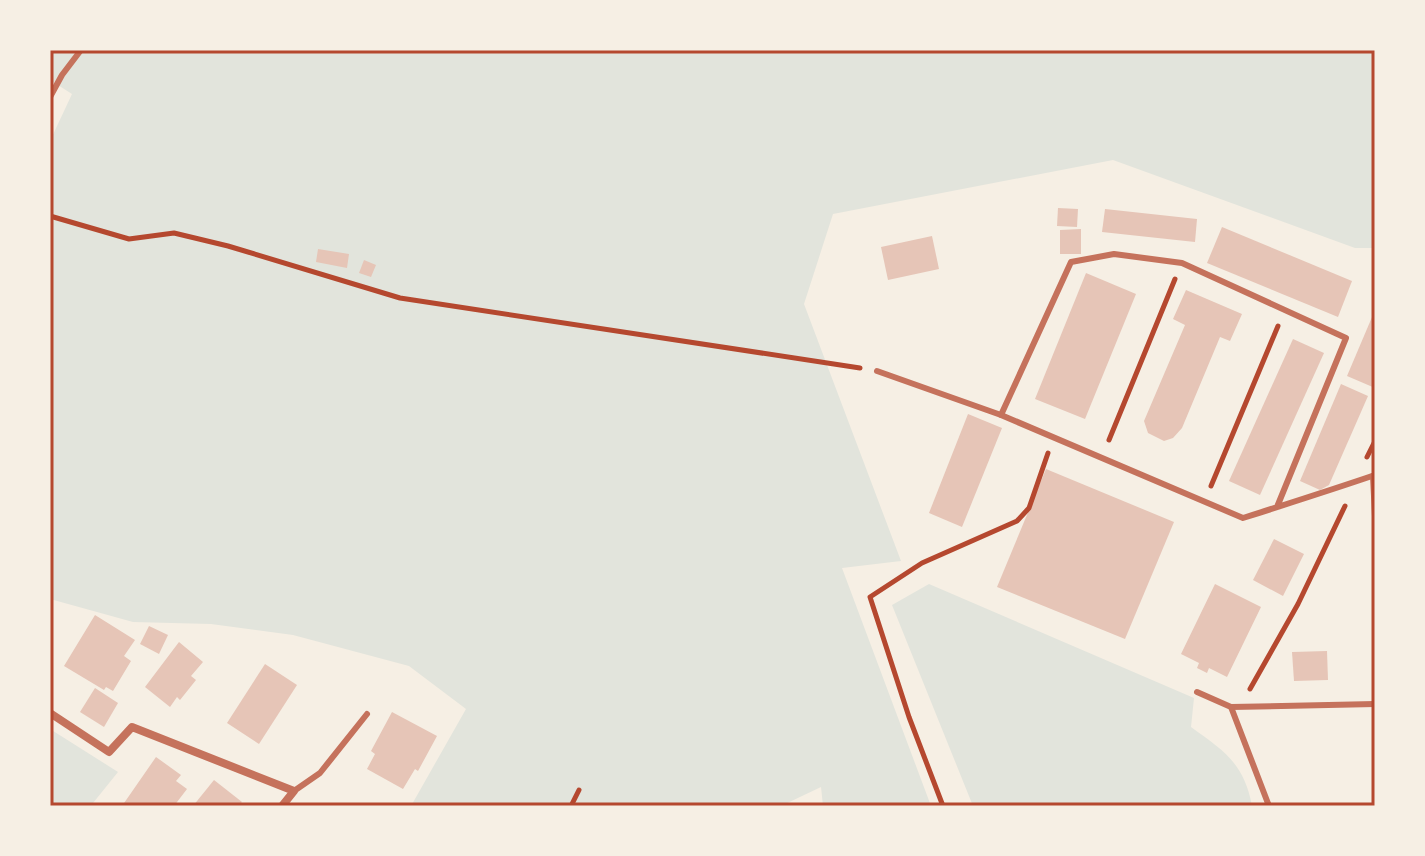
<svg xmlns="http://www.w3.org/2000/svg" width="1425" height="856" font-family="Arial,sans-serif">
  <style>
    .green { fill: #e2e4dc }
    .building { fill: #e6c5b7 }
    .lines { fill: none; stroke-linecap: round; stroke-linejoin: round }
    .path { stroke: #b5482f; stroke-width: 5 }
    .service { stroke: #c5725c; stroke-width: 6 }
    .minor { stroke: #c5725c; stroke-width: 8 }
    .neatline { fill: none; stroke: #b5482f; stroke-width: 3 }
  </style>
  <rect width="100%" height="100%" fill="#f6efe4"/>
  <g class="green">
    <path d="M50,50h1325v198h-20l-242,-88 -280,54 -29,90 97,257 -59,7 89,238h-108l-2,-19 -40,19h-370l55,-97 -57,-43 -116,-31 -82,-11 -78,-2 -83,-23v-458l22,-47 -22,-14z"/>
    <path d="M929,584l265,114 -3,29c33,24 53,36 61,79h-279l-81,-201z"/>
    <path d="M50,729l68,43 -25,31 3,3h-46z"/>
  </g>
  <g class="building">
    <path d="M1058,208l20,1 -1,18 -20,-1z"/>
    <path d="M1105,209l92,10 -2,23 -93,-10z"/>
    <path d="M1222,227l130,54 -14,36 -131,-54z"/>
    <path d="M1081,229v25h-21v-24z"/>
    <path d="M932,236l7,33 -51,11 -7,-33z"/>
    <path d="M318,249l31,5 -2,14 -31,-6z"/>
    <path d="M364,260l12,5 -5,12 -12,-4z"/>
    <path d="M1086,273l50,21 -51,125 -50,-20z"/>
    <path d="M1186,290l56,24 -12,27 -10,-4 -38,91 -9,10 -9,3 -16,-8 -4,-12 41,-96 -12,-6z"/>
    <path d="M1375,310v78l-28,-12z"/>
    <path d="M1293,339l31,14 -64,142 -31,-14z"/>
    <path d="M1341,384l27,12 -39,89 -9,5 -20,-9z"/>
    <path d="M968,414l34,14 -40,99 -33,-14z"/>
    <path d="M1046,469l128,53 -49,117 -128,-52z"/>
    <path d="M1274,539l30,15 -21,42 -30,-16z"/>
    <path d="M1215,584l46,23 -34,70 -18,-9 -2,5 -10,-5 2,-5 -18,-9z"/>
    <path d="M95,615l40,25 -11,16 7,5 -18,30 -7,-4 -2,3 -40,-24z"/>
    <path d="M149,626l19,9 -9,19 -19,-10z"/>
    <path d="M179,642l24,20 -12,14 5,4 -16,20 -3,-3 -7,10 -25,-20z"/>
    <path d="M1327,651l1,29 -34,1 -2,-29z"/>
    <path d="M265,664l32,21 -38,59 -32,-21z"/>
    <path d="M95,688l23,15 -14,24 -24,-15z"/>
    <path d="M392,712l45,24 -19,35 -3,-2 -12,20 -36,-20 8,-15 -4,-3z"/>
    <path d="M156,757l25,18 -5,6 11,8 -13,17h-52z"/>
    <path d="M214,780l28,22 -4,4h-45z"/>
  </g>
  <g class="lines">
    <g class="path">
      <path d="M50,216l79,23 45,-6 54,13 172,52 460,70"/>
      <path d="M1109,440l66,-161"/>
      <path d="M1367,457l8,-16"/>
      <path d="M1211,486l67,-160"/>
      <path d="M1250,689l48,-85 47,-98"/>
      <path d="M571,806l8,-16"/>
      <path d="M943,806l-34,-89 -39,-120 52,-34 95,-42 12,-13 19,-55"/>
    </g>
    <g class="service">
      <path d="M50,97l12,-22 19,-25"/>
      <path d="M877,371l124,44"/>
      <path d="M1373,476l2,40"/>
      <path d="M1277,507l69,-169 -164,-75 -68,-9 -43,8 -70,153 242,103c44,-14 88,-28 132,-43"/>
      <path d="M1197,692l34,15 38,99"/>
      <path d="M1231,707l144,-3"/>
      <path d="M294,791l26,-18 47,-59"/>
    </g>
    <path class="minor" d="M50,713l59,39 23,-25 162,64 -12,15"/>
  </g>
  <rect width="1425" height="856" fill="none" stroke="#f6efe4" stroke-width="104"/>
  <rect x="52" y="52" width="1321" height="752" class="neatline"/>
</svg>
